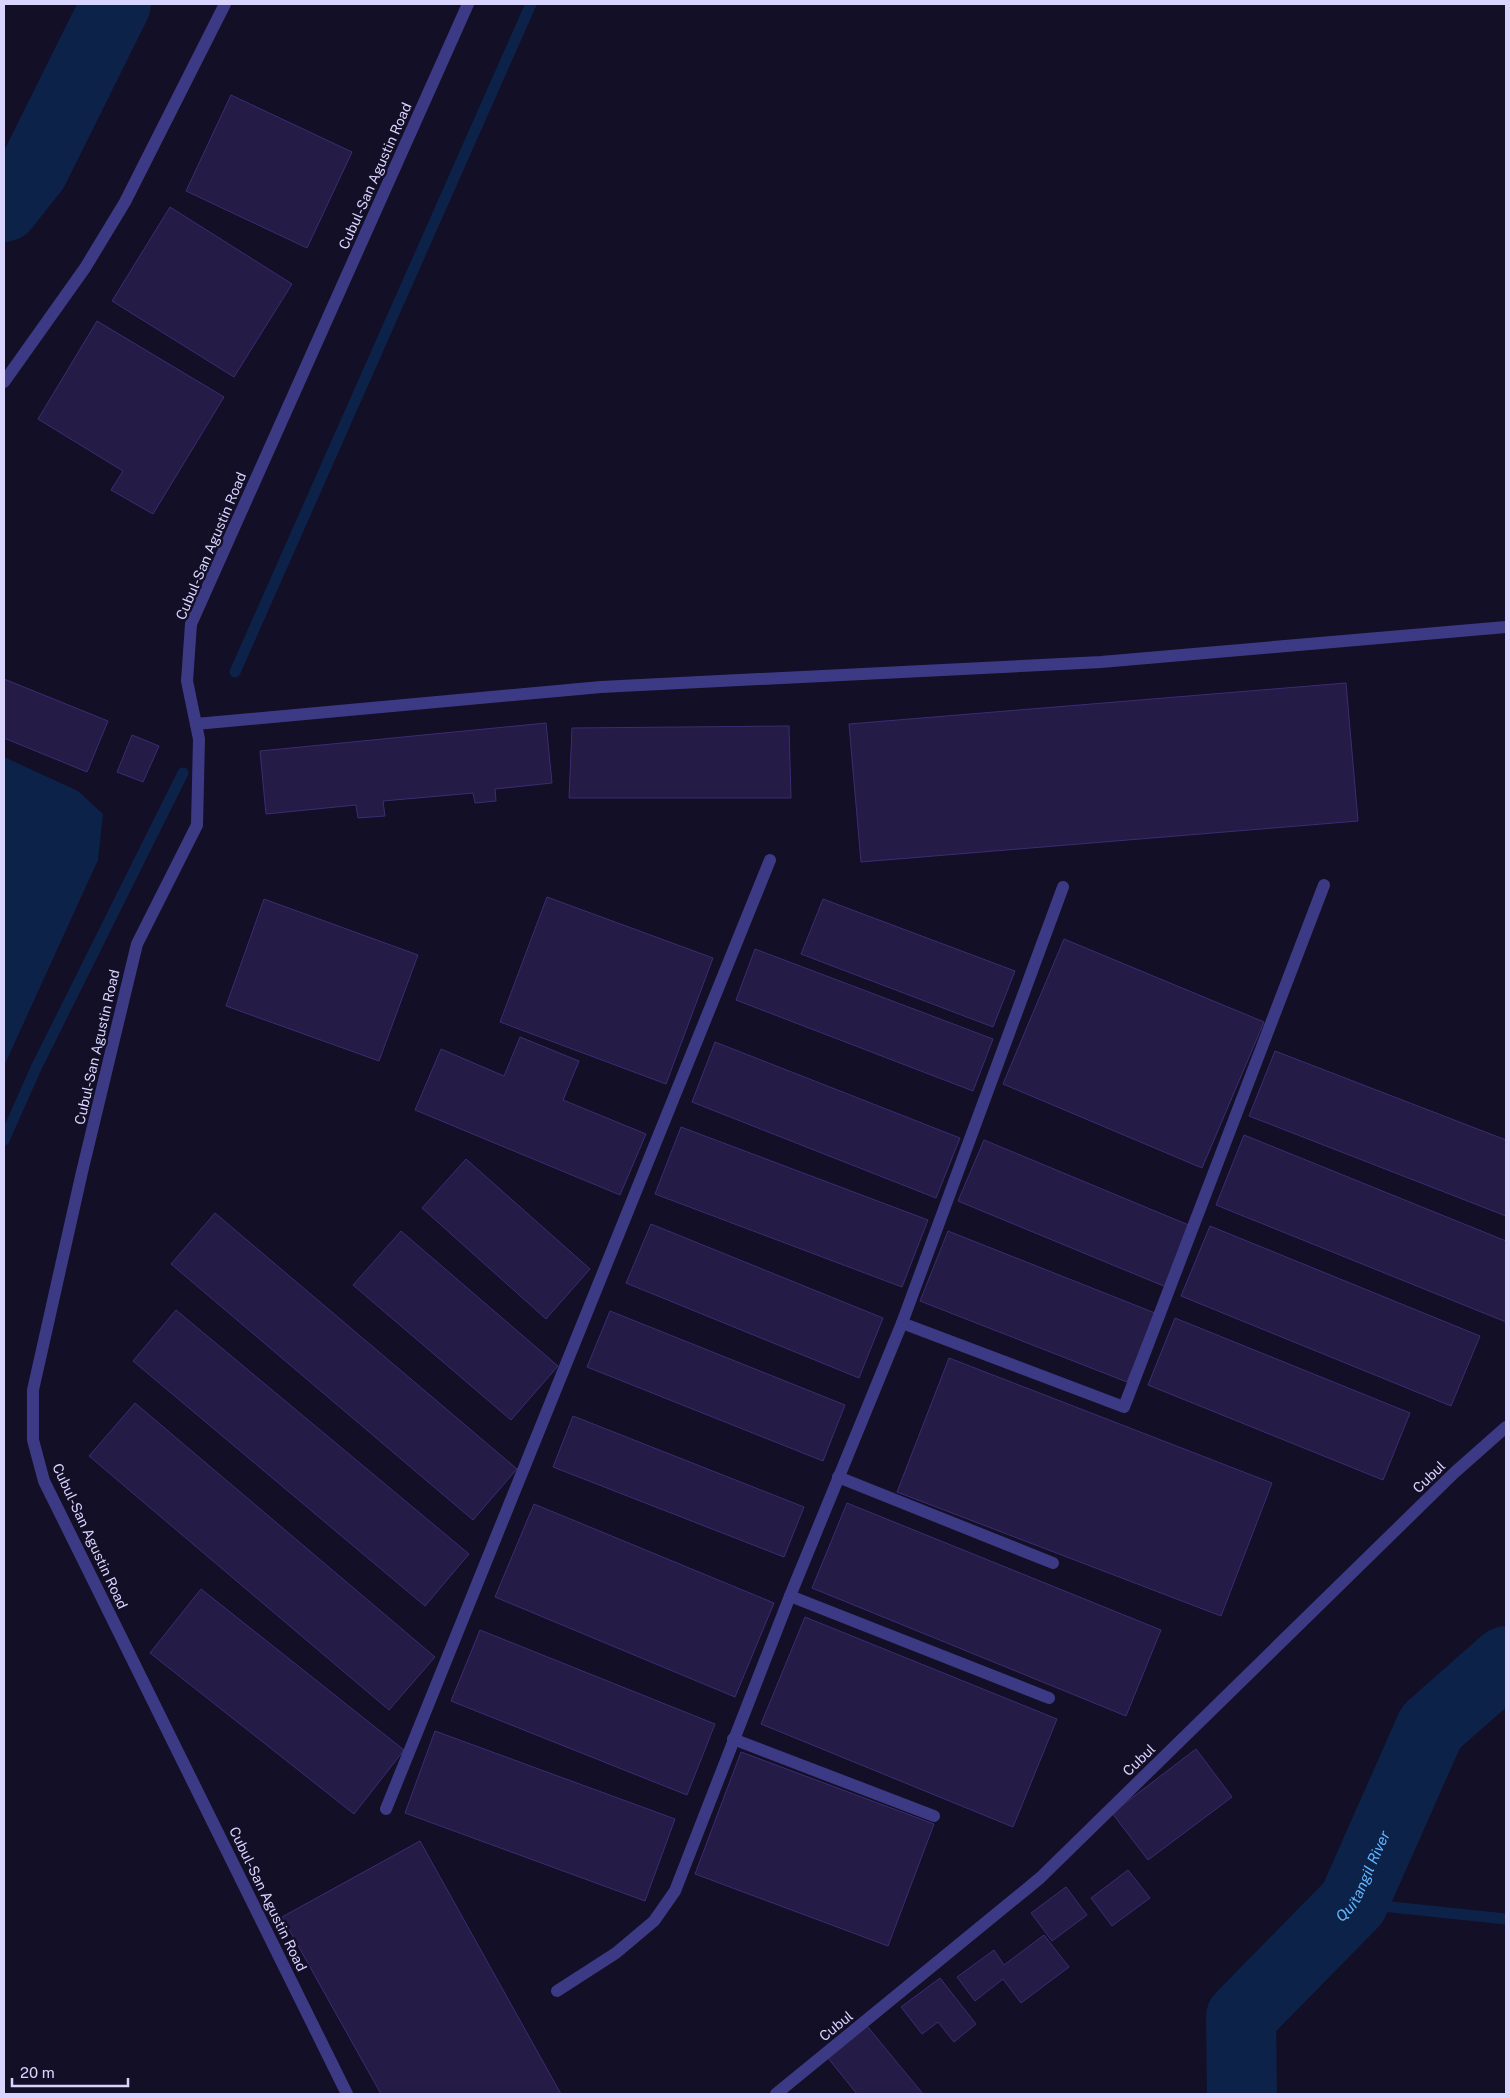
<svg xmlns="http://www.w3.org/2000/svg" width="1510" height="2098" font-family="'Public Sans',sans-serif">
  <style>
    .water { fill: #0c2248 }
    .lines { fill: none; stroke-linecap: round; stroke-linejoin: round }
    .stream { stroke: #0c2248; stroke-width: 11 }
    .river { stroke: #0c2248; stroke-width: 70 }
    .building { fill: #241b47; stroke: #3b2d73 }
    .minor { stroke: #3d3a85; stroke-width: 12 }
    .labels { text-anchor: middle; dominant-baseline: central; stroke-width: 5; stroke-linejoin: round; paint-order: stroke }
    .street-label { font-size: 14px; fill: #d9d4ff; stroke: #130f26 }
    .water-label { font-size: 15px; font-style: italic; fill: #62b6ff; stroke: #130f26 }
  </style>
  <rect width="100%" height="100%" fill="#130f26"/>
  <path class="water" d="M4,757l74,34 25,23 -5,46 -94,206z"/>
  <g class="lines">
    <g class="stream">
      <path d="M235,672l296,-668"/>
      <path d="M4,1140l32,-72 147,-295"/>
      <path d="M1353,1903l153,16"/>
    </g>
    <g class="river">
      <path d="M4,207l30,-38 82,-165"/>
      <path id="s1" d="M1242,2094l-1,-77 112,-114 78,-176 75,-66"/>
    </g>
  </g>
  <g class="building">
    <path d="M231,95l121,57 -45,96 -121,-57z"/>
    <path d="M170,207l122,77 -58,93 -122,-76z"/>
    <path d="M97,321l127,76 -71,117 -42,-24 12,-19 -85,-52z"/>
    <path d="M4,679l104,42 -21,51 -83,-34z"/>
    <path d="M1346,683l12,138 -497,41 -12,-138z"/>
    <path d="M546,723l6,60 -57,6 1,12 -21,2 -2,-10 -90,8 2,15 -27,2 -2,-13 -90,9 -6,-63z"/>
    <path d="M789,726l2,72h-222l3,-70z"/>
    <path d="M132,735l27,11 -16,36 -26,-10z"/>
    <path d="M547,897l166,61 -47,126 -166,-62z"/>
    <path d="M264,899l154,56 -39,106 -153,-55z"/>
    <path d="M823,899l192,72 -22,56 -192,-73z"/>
    <path d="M1064,939l200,83 -62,146 -199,-84z"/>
    <path d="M755,949l238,90 -20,52 -237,-91z"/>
    <path d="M520,1037l59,24 -16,39 83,34 -26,61 -205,-85 26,-61 63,27z"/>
    <path d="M715,1042l245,96 -24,60 -244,-96z"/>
    <path d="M1275,1051l231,89v76l-257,-100z"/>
    <path d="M681,1127l247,93 -26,67 -247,-93z"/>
    <path d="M1244,1135l262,106v81l-290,-117z"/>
    <path d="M984,1140l207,86 -25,61 -208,-86z"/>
    <path d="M466,1159l124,110 -44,50 -124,-111z"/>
    <path d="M215,1213l302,256 -44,51 -302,-256z"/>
    <path d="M651,1224l232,94 -24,60 -233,-95z"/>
    <path d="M1210,1226l270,110 -29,70 -270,-110z"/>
    <path d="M401,1231l157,135 -47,54 -158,-135z"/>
    <path d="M948,1231l207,82 -28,69 -207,-81z"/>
    <path d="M176,1310l293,244 -44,52 -292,-245z"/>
    <path d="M610,1311l235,94 -22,56 -236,-94z"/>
    <path d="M1175,1318l235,95 -27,67 -235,-95z"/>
    <path d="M949,1358l323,125 -51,133 -324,-124z"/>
    <path d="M135,1403l300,254 -46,53 -300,-254z"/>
    <path d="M573,1416l231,91 -20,50 -231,-90z"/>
    <path d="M847,1503l314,127 -35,86 -314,-128z"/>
    <path d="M534,1504l240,99 -39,94 -240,-100z"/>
    <path d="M201,1589l203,161 -50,64 -204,-161z"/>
    <path d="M805,1617l252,102 -44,108 -252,-103z"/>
    <path d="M480,1630l235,94 -28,71 -236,-94z"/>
    <path d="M435,1731l240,88 -30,82 -240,-88z"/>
    <path d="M1196,1749l36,48 -84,63 -36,-47z"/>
    <path d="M741,1752l193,72 -46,122 -193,-72z"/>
    <path d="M420,1841l141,253h-180l-99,-177z"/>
    <path d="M1128,1870l22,28 -38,28 -21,-28z"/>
    <path d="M1066,1887l21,28 -35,26 -21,-28z"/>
    <path d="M1044,1935l25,32 -48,36 -18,-24 -28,22 -18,-24 37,-27 10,15z"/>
    <path d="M940,1978l36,46 -22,18 -16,-20 -16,12 -21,-27z"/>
    <path d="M867,2026l56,68h-66l-29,-36z"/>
  </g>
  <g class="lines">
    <g class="minor">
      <path d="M4,382l81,-114 40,-66 100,-198"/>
      <path d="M196,724l405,-37 500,-25 405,-35"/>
      <path d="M902,1323l222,84 200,-522"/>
      <path d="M838,1477l215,86"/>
      <path d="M790,1596l259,102"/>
      <path d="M733,1739l201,77"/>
      <path d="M386,1809l384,-949"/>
      <path d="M557,1991l59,-38 38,-32 21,-30 115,-295 112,-273 161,-436"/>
      <path d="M347,2094l-303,-613 -11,-41v-50l49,-218 55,-228 60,-119 2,-86 -12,-58 4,-57 277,-620"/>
      <path d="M776,2094l264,-216 414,-405 52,-46"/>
    </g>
  </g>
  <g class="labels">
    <g class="street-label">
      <text transform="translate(375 176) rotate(-66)">Cubul-San Agustin Road</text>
      <text transform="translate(211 546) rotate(-67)">Cubul-San Agustin Road</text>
      <text transform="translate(97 1047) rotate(-77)">Cubul-San Agustin Road</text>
      <text transform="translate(1429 1477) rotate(-44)">Cubul</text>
      <text transform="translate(90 1536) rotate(65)">Cubul-San Agustin Road</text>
      <text transform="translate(1139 1760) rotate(-44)">Cubul</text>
      <text transform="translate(268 1899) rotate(64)">Cubul-San Agustin Road</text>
      <text transform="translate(836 2026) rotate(-39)">Cubul</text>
    </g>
    <g class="water-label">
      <text stroke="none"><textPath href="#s1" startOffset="265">Quitangil River</textPath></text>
    </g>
  </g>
  <rect width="1510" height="2098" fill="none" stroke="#d9d4ff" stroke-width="10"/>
  <path d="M12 2078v8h116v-8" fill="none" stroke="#d9d4ff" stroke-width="2.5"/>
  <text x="20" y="2078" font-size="15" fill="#d9d4ff" stroke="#130f26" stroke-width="4" paint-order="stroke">20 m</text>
</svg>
